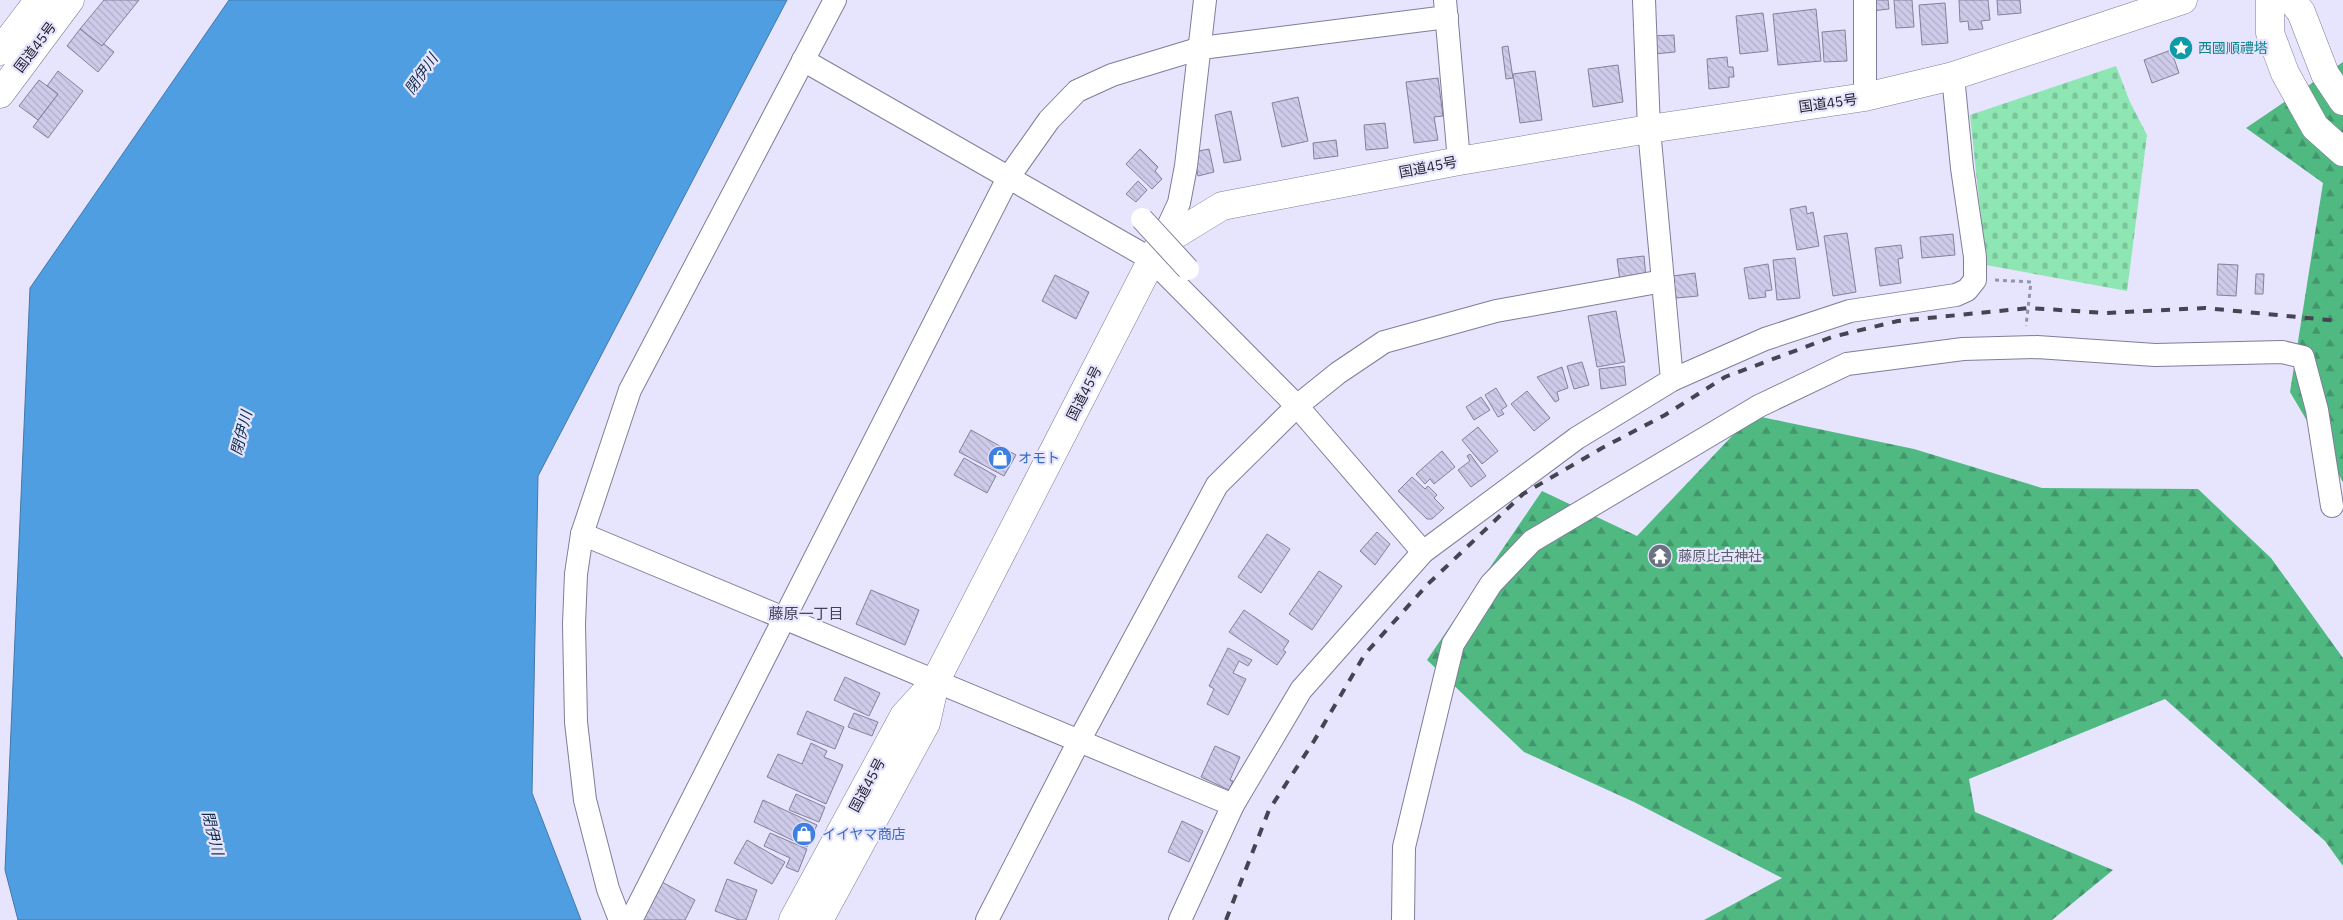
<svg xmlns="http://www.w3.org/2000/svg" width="2343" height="920" font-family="'IBM Plex Sans','Noto Sans JP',sans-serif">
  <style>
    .forest { fill: url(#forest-firs) }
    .cemetery { fill: url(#cemetery-stones) }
    .water { fill: #509ee2; stroke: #4278ab }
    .building { fill: url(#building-back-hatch); stroke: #83809c }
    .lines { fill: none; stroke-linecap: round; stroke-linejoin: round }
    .minor-casing { stroke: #807d99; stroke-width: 24 }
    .highway-casing { stroke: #807d99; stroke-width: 29 }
    .path { stroke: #9694a8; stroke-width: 3; stroke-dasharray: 4 4; stroke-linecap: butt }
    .minor { stroke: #fff; stroke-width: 22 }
    .highway { stroke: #fff; stroke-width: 28 }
    .rail { stroke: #464452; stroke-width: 4; stroke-dasharray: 9 9; stroke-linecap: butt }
    .minor-bridge-casing { stroke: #807d99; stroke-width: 24; stroke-linecap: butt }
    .minor-bridge { stroke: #fff; stroke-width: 22 }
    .labels { text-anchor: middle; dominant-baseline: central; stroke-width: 4.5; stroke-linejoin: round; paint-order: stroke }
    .street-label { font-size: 14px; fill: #201f2a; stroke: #e7e4fe }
    .culture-label { font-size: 14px; fill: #0d838f; stroke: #e7e4fe; text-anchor: start }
    .shop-label { font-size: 14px; fill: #366cbe; stroke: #e7e4fe; text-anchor: start }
    .worship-label { font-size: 14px; fill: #5b616d; stroke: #e7e4fe; text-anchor: start }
    .water-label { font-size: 15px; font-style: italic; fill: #0e2e4a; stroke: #e7e4fe }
    .neighbourhood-label { font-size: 15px; fill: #444059; stroke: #e7e4fe }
  </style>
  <defs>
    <pattern id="forest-firs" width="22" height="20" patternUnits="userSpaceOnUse" patternTransform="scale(1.25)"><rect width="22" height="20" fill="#50b982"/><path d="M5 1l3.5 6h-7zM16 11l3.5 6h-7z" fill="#42966b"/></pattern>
    <pattern id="cemetery-stones" width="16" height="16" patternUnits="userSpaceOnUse" patternTransform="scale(1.25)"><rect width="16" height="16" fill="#8ee6b3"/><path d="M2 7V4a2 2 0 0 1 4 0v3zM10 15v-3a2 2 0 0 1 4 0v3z" fill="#7ac59a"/></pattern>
    <pattern id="building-back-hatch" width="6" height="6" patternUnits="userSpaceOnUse" patternTransform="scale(1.25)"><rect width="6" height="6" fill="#cecbea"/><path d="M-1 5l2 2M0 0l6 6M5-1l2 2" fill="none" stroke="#b1aec9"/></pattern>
  </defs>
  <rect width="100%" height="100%" fill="#e7e4fe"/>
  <g class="forest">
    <path d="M2343,62v420l-53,-90 33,-209 -77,-55z"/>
    <path d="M1752,415l162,34 128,39 156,1 73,69 72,100v208l-18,-25 -160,-142 -196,80 6,33 138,58 -61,50h-348l78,-42 -148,-76 -110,-50 -97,-92 115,-169 95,45z"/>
  </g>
  <path class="cemetery" d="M2116,66l14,36 17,33 -20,156 -141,-26 -16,-150z"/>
  <path class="water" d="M229,0h558l-249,476 -6,317 49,127h-563l-13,-50 25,-582z"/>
  <g class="building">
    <path d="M104,0h35l-37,46 -22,-17z"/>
    <path d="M1870,0h18l1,9 -18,2z"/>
    <path d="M1894,0h18l2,27 -18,1z"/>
    <path d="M1959,0h29l2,20 -9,1 2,8 -14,1 -1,-9 -8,1z"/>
    <path d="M1997,0h23l1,13 -23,2z"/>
    <path d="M1945,3l3,40 -26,2 -3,-40z"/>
    <path d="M1816,9l5,52 -43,4 -5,-51z"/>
    <path d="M1763,13l5,38 -28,3 -4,-38z"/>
    <path d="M80,29l22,17 2,-2 10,8 -16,20 -31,-26z"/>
    <path d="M1845,30l2,31 -23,1 -2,-30z"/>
    <path d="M1674,35l1,17 -21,2 -2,-18z"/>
    <path d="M1508,46l5,32 -7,1 -4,-32z"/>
    <path d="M2171,50l8,23 -27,10 -8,-23z"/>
    <path d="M1727,57l1,10h5l1,10h-5v10l-20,2 -2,-30z"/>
    <path d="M1618,65l5,37 -30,5 -5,-38z"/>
    <path d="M58,71l25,20 -35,47 -15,-11 25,-33 -11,-8z"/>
    <path d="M1535,71l7,49 -22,3 -7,-49z"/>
    <path d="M1438,78l5,38 -9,1 4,23 -24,3 -8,-61z"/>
    <path d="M39,80l19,14 -20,26 -19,-14z"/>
    <path d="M1298,97l10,44 -26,6 -10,-44z"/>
    <path d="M1231,111l10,49 -17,3 -9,-48z"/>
    <path d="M1385,123l3,25 -22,2 -2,-25z"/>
    <path d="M1336,140l2,16 -24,3 -1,-16z"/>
    <path d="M1140,149l18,18 -3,4 7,8 -10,10 -26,-25z"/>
    <path d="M1209,149l5,23 -16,4 -5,-24z"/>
    <path d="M1138,181l9,9 -11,12 -10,-8z"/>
    <path d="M1806,206l1,8 6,-2 6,34 -22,4 -7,-41z"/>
    <path d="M1847,233l9,59 -23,4 -9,-60z"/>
    <path d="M1953,234l2,21 -33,3 -2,-21z"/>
    <path d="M1901,245l2,13 -5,1 3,24 -21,3 -5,-38z"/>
    <path d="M1644,256l2,22 -26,3 -3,-22z"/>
    <path d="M1795,258l5,40 -23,2 -4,-40z"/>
    <path d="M1768,264l4,26 -7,1 1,6 -17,2 -5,-31z"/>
    <path d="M2218,264l20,1 -2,31 -19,-1z"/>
    <path d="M1695,273l3,23 -22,2 -3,-22z"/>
    <path d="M2256,274h8l-1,20h-8z"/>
    <path d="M1055,275l34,17 -13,27 -34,-18z"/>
    <path d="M1616,311l9,51 -28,5 -9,-51z"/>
    <path d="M1582,362l7,23 -15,4 -7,-23z"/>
    <path d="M1624,366l2,19 -25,4 -2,-20z"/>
    <path d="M1562,367l6,21 -11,4 2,8 -4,2 -18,-25z"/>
    <path d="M1496,388l11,18 -6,4 3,4 -6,3 -13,-22z"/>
    <path d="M1527,391l23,27 -16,13 -23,-27z"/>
    <path d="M1481,397l9,13 -16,10 -8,-13z"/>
    <path d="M1478,427l20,24 -16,13 -20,-24z"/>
    <path d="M971,430l45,25 -12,21 -45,-24z"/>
    <path d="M1442,451l13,16 -21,17 -4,-5 -5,5 -9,-10z"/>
    <path d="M1470,454l16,22 -15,11 -13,-17 12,-9 -3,-5z"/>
    <path d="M964,458l32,18 -9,17 -33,-18z"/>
    <path d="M1412,477l13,12 3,-3 9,9 -3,3 10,10 -12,11h-5l-29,-28z"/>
    <path d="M1377,532l13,12 -15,21 -15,-14z"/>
    <path d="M1267,534l23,15 -29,44 -23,-16z"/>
    <path d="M1319,571l23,15 -30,44 -23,-16z"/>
    <path d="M871,590l48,20 -14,35 -49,-21z"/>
    <path d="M1244,610l45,31 -6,9 3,2 -9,13 -48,-33z"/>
    <path d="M1228,648l24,12 -4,6 -9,-5 -6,12 13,6 -18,36 -21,-11 7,-15 -5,-3z"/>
    <path d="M845,677l35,16 -11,23 -35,-16z"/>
    <path d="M807,711l37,16 -9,22 -38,-15z"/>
    <path d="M854,713l24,9 -6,14 -24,-9z"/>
    <path d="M811,743l16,8 -3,6 19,8 -17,39 -59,-27 11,-23 24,10z"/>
    <path d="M1215,746l25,11 -10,23 3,1 -4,9 -28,-13z"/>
    <path d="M796,794l29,13 -6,15 -30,-12z"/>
    <path d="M763,800l54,25 -10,22 -53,-25z"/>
    <path d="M1182,821l21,10 -14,31 -21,-10z"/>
    <path d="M770,833l37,16 -9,23 -12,-5 4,-9 -26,-12z"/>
    <path d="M747,840l38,22 -13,22 -38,-21z"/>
    <path d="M727,879l30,11 -11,30h-7l-24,-9z"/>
    <path d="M662,882l33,18 -10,20h-44z"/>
  </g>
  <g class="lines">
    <g class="minor-casing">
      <g id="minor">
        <path d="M1445,0l14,161"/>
        <path d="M1644,0l5,129 23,251"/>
        <path d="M1865,0v97"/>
        <path d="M803,60l348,199 146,147 126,146 -122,138 -68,115 -53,115"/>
        <path d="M1160,244l19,-41 7,-37 19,-166"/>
        <path d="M582,534l651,271"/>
        <path d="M1423,552l154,-114 95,-58 93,-41 85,-28 106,-16 11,-5 8,-10v-23l-13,-89 -9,-92"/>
        <path d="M620,920l-12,-31 -23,-89 -9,-78 -2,-98 2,-50 6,-40 48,-144 205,-390"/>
        <path d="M631,920l377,-742 41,-58 28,-29 35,-16 89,-27 246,-31"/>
        <path d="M987,920l92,-179 138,-256 80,-79 41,-33 46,-31 112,-31 167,-30"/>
        <path d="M1403,920l1,-73 49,-203 38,-60 41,-43 227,-135 88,-42 116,-15 74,-2 118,8 127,-3 21,5 14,53 15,96"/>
      </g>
    </g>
    <g class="highway-casing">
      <g id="highway">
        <path d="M2270,0v33l15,40 30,54 28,25"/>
        <path d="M2291,0l10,12 24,62 18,27"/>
        <path d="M0,51l39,-51"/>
        <path d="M0,94l70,-94"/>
        <path d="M793,920l111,-204 31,-34 225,-438 62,-38 237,-45 190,-32 216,-32 88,-21 230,-76"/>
        <path d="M819,920l107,-197 9,-40"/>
      </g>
    </g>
    <path class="path" d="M1995,280l36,2 -5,44"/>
    <use href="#minor" class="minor"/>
    <use href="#highway" class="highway"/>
    <path class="rail" d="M1226,920l43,-110 45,-69 51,-87 63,-70 95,-90 79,-46 63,-33 60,-38 107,-40 66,-16 131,-13 77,5 99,-5 134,13"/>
    <g class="minor-bridge-casing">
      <path id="minor-bridge" d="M1142,219l46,50"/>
    </g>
    <use href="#minor-bridge" class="minor-bridge"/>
  </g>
  <defs>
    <g id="sight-disc" transform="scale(1.25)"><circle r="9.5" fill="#0f9aa8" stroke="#e7e4fe"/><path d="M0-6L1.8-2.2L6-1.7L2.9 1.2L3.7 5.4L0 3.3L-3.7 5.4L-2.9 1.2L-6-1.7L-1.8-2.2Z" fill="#fff"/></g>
    <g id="shop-disc" transform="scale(1.25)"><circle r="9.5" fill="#3f7fe0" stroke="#e7e4fe"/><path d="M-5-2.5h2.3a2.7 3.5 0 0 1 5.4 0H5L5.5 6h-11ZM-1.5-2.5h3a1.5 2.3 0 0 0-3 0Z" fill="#fff"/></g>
    <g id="temple-disc" transform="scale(1.25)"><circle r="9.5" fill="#6b7280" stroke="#e7e4fe"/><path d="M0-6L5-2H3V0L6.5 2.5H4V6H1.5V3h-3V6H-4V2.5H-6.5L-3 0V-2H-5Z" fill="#fff"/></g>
  </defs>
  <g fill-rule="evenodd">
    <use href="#sight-disc" x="2181" y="48"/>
    <use href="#shop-disc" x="1000" y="458"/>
    <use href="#temple-disc" x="1660" y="556"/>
    <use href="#shop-disc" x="804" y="834"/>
  </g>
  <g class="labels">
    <g class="street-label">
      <text transform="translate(35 47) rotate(-53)">国道45号</text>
      <text transform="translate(1828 103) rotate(-8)">国道45号</text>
      <text transform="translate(1428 167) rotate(-11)">国道45号</text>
      <text transform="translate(1084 393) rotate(-63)">国道45号</text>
      <text transform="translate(867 785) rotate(-62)">国道45号</text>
    </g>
    <g class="culture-label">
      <text x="2198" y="48">西國順禮塔</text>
    </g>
    <g class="shop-label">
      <text x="1018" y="458">オモト</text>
      <text x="822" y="834">イイヤマ商店</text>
    </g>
    <g class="worship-label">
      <text x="1678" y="556">藤原比古神社</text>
    </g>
    <g class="water-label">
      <text transform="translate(421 74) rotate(-55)">閉伊川</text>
      <text transform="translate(241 433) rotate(-76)">閉伊川</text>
      <text transform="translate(213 833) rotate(76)">閉伊川</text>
    </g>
    <g class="neighbourhood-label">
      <text x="806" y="613">藤原一丁目</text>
    </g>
  </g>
</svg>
